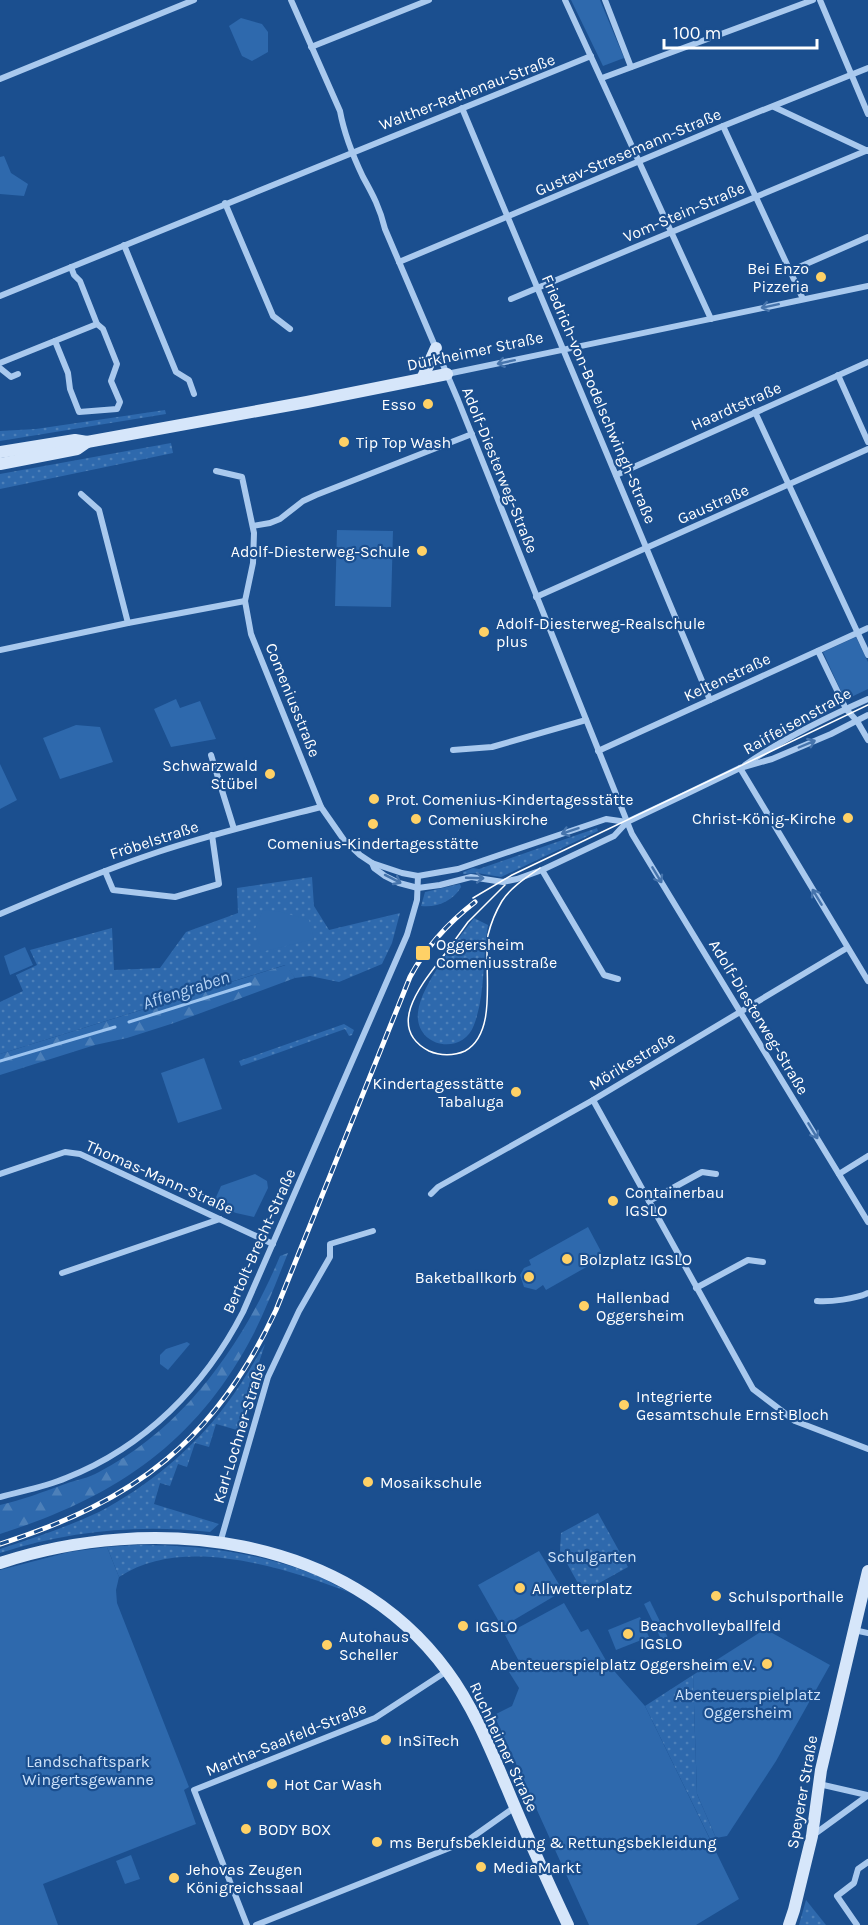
<svg xmlns="http://www.w3.org/2000/svg" width="868" height="1925" font-family="Karla,sans-serif">
  <style>
    .grass { fill: url(#grass-dots) }
    .forest { fill: url(#forest-firs) }
    .park { fill: #2e69ad }
    .lines { fill: none; stroke-linecap: round; stroke-linejoin: round }
    .stream { stroke: #9cc4f0; stroke-width: 3 }
    .street { stroke: #a9c9ee; stroke-width: 6 }
    .secondary { stroke: #d6e6fa; stroke-width: 12 }
    .tram { stroke: #fff; stroke-width: 1.5 }
    .rail-casing { stroke: #fff; stroke-width: 5 }
    .rail { stroke: #1b4f8f; stroke-width: 3; stroke-dasharray: 9; stroke-linecap: butt }
    .oneway { stroke: #4674ac }
    .poi-dot { fill: #ffd166; stroke: #1b4f8f; stroke-width: 2 }
    .labels { text-anchor: middle; dominant-baseline: central; stroke-width: 4.5; stroke-linejoin: round; paint-order: stroke }
    .street-label { font-size: 16px; fill: #fff; stroke: #1b4f8f }
    .poi-label { font-size: 16px; fill: #fff; stroke: #1b4f8f; text-anchor: start }
    .park-label { font-size: 16px; fill: #cfe3fa; stroke: #1b4f8f }
    .water-label { font-size: 18px; font-style: italic; fill: #b5d3f5; stroke: #1b4f8f }
  </style>
  <defs>
    <pattern id="grass-dots" width="8" height="8" patternUnits="userSpaceOnUse" patternTransform="scale(1.5)"><rect width="8" height="8" fill="#2e69ad"/><path d="M2 2h.1M6 6h.1" fill="none" stroke="#4d80b9" stroke-width="1.8" stroke-linecap="round"/></pattern>
    <pattern id="forest-firs" width="22" height="20" patternUnits="userSpaceOnUse" patternTransform="scale(1.5)"><rect width="22" height="20" fill="#2e69ad"/><path d="M5 1l3.5 6h-7zM16 11l3.5 6h-7z" fill="#4d80b9"/></pattern>
  </defs>
  <rect width="100%" height="100%" fill="#1b4f8f"/>
  <g class="grass">
    <path d="M165,410l1,4 -166,27v-10l36,-2z"/>
    <path d="M171,443l2,10 -173,36v-15z"/>
    <path d="M597,828l1,3 -97,46 -24,-4 -14,1v-2l10,-4 6,1z"/>
    <path d="M312,877l2,29 15,24 71,-17 -8,30 -10,21 -43,18 -29,-6 -15,2 -10,-13 -285,89v-52l23,-11 -7,-16 21,-10 -7,-15 82,-22 2,42 46,-2 26,-36 52,-19 -1,-25z"/>
    <path d="M460,884l1,3c-8,14 -24,21 -40,19l4,-14z"/>
    <path d="M474,918l14,7c-6,33 -2,68 -14,100 -12,32 -60,22 -56,-13 4,-29 38,-70 56,-94z"/>
    <path d="M344,1024l10,6 -2,5 -3,1 -4,-7 -104,37 -2,-5z"/>
    <path d="M265,1344l-28,86 -21,-6 -7,23 -14,-4 -8,24 -9,-3 -8,22 -10,-3 -6,21 65,20 -9,8c-73,-8 -141,-1 -210,21v-4c34,-11 67,-22 99,-37 48,-25 94,-63 126,-106 15,-19 27,-41 40,-62z"/>
    <path d="M598,1513l30,54 -45,25 -23,-41 1,-18z"/>
    <path d="M137,1545c58,0 113,6 168,26 16,5 31,15 46,22 -65,-25 -168,-59 -232,-16l-12,-30z"/>
    <path d="M693,1675l4,119 19,44 -6,1 -65,-133z"/>
    <path d="M806,1900l20,25h-27z"/>
  </g>
  <g class="forest">
    <path d="M286,965l9,13 -121,45 -47,15 -32,7 -95,30v-21z"/>
    <path d="M288,1253c-11,27 -21,54 -34,80 -57,110 -138,164 -254,201v-29c22,-5 43,-13 65,-21 11,-4 24,-6 34,-12 85,-44 145,-129 181,-216z"/>
  </g>
  <g class="park">
    <path d="M571,0h29l24,58 -21,8z"/>
    <path d="M241,18l21,6 6,8v20l-16,9 -10,-5 -13,-30z"/>
    <path d="M4,156l7,17 17,11 -4,12 -24,-2v-37z"/>
    <path d="M337,530l56,1 -2,76 -56,-1z"/>
    <path d="M856,637l12,25v27l-23,11 -22,-48z"/>
    <path d="M176,699l4,9 20,-7 16,38 -45,8 -17,-38z"/>
    <path d="M76,725l24,2 13,35 -53,17 -17,-41z"/>
    <path d="M0,764l17,36 -17,9z"/>
    <path d="M263,910l18,2 28,8 5,19 -53,13 -6,-23z"/>
    <path d="M25,947l8,18 -23,10 -6,-19z"/>
    <path d="M204,1058l18,51 -44,14 -17,-50z"/>
    <path d="M255,1174l12,7 1,7 -14,29 -18,-4 -23,-9 8,-18z"/>
    <path d="M588,1227l16,30 -58,33 -3,-5 -7,5 -12,-3 -4,-12 4,-7 7,-3 -2,-5z"/>
    <path d="M187,1342l3,2 -22,26 -8,-6v-9l6,-6z"/>
    <path d="M107,1547l12,30 -3,13 1,13 72,184 -5,3 12,34 -153,60 15,41h-58v-355l69,-18z"/>
    <path d="M539,1551l24,40 -61,36 -24,-42z"/>
    <path d="M650,1601l19,39 -6,3 -19,-39z"/>
    <path d="M564,1603l17,29 7,-3 20,35 37,42 94,193 -43,26h-107l-95,-210 18,-9 7,-18 -10,-16 12,-7 -16,-30z"/>
    <path d="M640,1617l9,20 -33,13 -8,-20z"/>
    <path d="M765,1629l65,36 -54,96 -49,75 -11,2 -19,-44 -4,-119z"/>
    <path d="M131,1855l9,24 -15,5 -9,-23z"/>
  </g>
  <g class="lines">
    <g class="stream">
      <path d="M129,1022l121,-38"/>
      <path d="M0,1061l115,-34"/>
    </g>
    <g class="street">
      <path d="M291,0l49,111c4,22 13,45 23,66 10,18 17,31 22,52l73,171 174,434 236,388"/>
      <path d="M565,0l146,319"/>
      <path d="M605,0l26,67"/>
      <path d="M820,0l48,114"/>
      <path d="M311,47l118,-47"/>
      <path d="M602,78l211,-78"/>
      <path d="M0,79l194,-79"/>
      <path d="M774,107l94,44"/>
      <path d="M462,108l248,592"/>
      <path d="M723,126l80,173"/>
      <path d="M225,203l48,113 17,13"/>
      <path d="M124,245l52,127 13,8 5,14"/>
      <path d="M399,262l324,-136 145,-58"/>
      <path d="M790,271l78,-34"/>
      <path d="M0,296l591,-240"/>
      <path d="M511,299l357,-149"/>
      <path d="M55,341l13,32 2,16 9,23 38,-3 3,-7 -9,-21 6,-17 -14,-35 -6,-5"/>
      <path d="M0,363l97,-39 -17,-43 -6,-6 -3,-8"/>
      <path d="M0,368l11,9 7,-3"/>
      <path d="M447,374l421,-88"/>
      <path d="M838,375l30,67"/>
      <path d="M755,412l113,243"/>
      <path d="M216,471l26,6 12,56 -1,30 -8,38 6,33 70,173 23,33 16,15 12,8 30,10 16,3 40,-7 148,-50 21,3"/>
      <path d="M616,475l252,-113"/>
      <path d="M81,494l18,16 29,113"/>
      <path d="M253,526l17,-3 10,-4 23,-18 13,-6 156,-61"/>
      <path d="M536,597l332,-148"/>
      <path d="M0,650l128,-27 117,-22"/>
      <path d="M818,651l28,58 11,12 11,19"/>
      <path d="M453,750l39,-3 94,-27"/>
      <path d="M598,751l270,-123"/>
      <path d="M211,755l23,74"/>
      <path d="M745,765c39,-27 80,-47 123,-66"/>
      <path d="M740,768l128,213"/>
      <path d="M372,863l2,5 11,8 14,7 19,5 22,-3 31,-8 32,5 14,-3 25,-9 72,-34 13,-14 57,-27 56,-27 32,-9 59,-25 37,-19"/>
      <path d="M542,870l62,105 14,4"/>
      <path d="M105,871l8,19 62,7 44,-13 -7,-49"/>
      <path d="M0,914c52,-22 104,-44 158,-62 54,-18 108,-31 163,-45"/>
      <path d="M593,1100l160,289 42,32 73,28"/>
      <path d="M0,1174l65,-22 15,2 193,90"/>
      <path d="M839,1174l29,-18"/>
      <path d="M431,1194l7,-7 155,-87 254,-152"/>
      <path d="M649,1201l53,-29 14,2"/>
      <path d="M62,1273l158,-54"/>
      <path d="M696,1288l52,-28 15,2"/>
      <path d="M817,1301c13,1 39,-2 51,-8"/>
      <path d="M0,1497c22,-6 45,-10 66,-19 79,-31 139,-92 177,-166l164,-377 10,-35 1,-24"/>
      <path d="M220,1543l48,-166 31,-66 31,-54v-13l43,-13"/>
      <path d="M854,1630l14,3"/>
      <path d="M819,1784l48,11"/>
      <path d="M812,1836l55,-40"/>
      <path d="M247,1925l-53,-135 181,-72 72,-47"/>
      <path d="M256,1925l211,-84 48,-34"/>
      <path d="M857,1925l-20,-29 17,-13 4,-14 10,-7"/>
    </g>
    <g class="secondary">
      <path d="M422,379l14,-31"/>
      <path d="M0,452l75,-12 12,2 220,-40 140,-28"/>
      <path d="M0,464l77,-15 10,-7"/>
      <path d="M0,1563c152,-50 346,-30 447,108 26,35 43,77 60,117 19,46 40,92 61,137"/>
      <path d="M789,1925l5,-15 18,-74 9,-66 47,-199"/>
    </g>
    <g class="tram">
      <path d="M473,898l39,-23 356,-170"/>
      <path d="M444,955c-19,25 -61,72 -15,96 11,5 25,5 36,0 34,-19 18,-83 23,-116 3,-12 8,-24 14,-34 9,-14 25,-24 38,-33"/>
      <path d="M439,962l29,-40 37,-37"/>
    </g>
    <g class="rail-casing">
      <path id="rail" d="M0,1544c135,-43 215,-103 276,-234l134,-333c16,-30 38,-54 65,-75"/>
    </g>
    <use href="#rail" class="rail"/>
  </g>
  <defs><path id="oneway-shaft" d="M-6 0H5M1.5-3L5.5 0L1.5 3" fill="none" stroke-width="1.6" stroke-linecap="round" stroke-linejoin="round" transform="scale(1.5)"/></defs>
  <g class="oneway">
    <use href="#oneway-shaft" transform="translate(770 306) rotate(168)"/>
    <use href="#oneway-shaft" transform="translate(506 362) rotate(168)"/>
    <use href="#oneway-shaft" transform="translate(807 744) rotate(-23)"/>
    <use href="#oneway-shaft" transform="translate(570 831) rotate(162)"/>
    <use href="#oneway-shaft" transform="translate(657 875) rotate(59)"/>
    <use href="#oneway-shaft" transform="translate(475 878) rotate(2)"/>
    <use href="#oneway-shaft" transform="translate(393 879) rotate(27)"/>
    <use href="#oneway-shaft" transform="translate(817 897) rotate(-121)"/>
    <use href="#oneway-shaft" transform="translate(813 1131) rotate(59)"/>
  </g>
  <g class="poi-dot">
    <circle cx="821" cy="277" r="6"/>
    <circle cx="428" cy="404" r="6"/>
    <circle cx="344" cy="442" r="6"/>
    <circle cx="422" cy="551" r="6"/>
    <circle cx="484" cy="632" r="6"/>
    <circle cx="270" cy="774" r="6"/>
    <circle cx="374" cy="799" r="6"/>
    <circle cx="848" cy="818" r="6"/>
    <circle cx="416" cy="819" r="6"/>
    <circle cx="373" cy="824" r="6"/>
    <rect x="415" y="945" width="16" height="16" rx="3"/>
    <circle cx="516" cy="1092" r="6"/>
    <circle cx="613" cy="1201" r="6"/>
    <circle cx="567" cy="1259" r="6"/>
    <circle cx="529" cy="1277" r="6"/>
    <circle cx="584" cy="1306" r="6"/>
    <circle cx="624" cy="1405" r="6"/>
    <circle cx="368" cy="1482" r="6"/>
    <circle cx="520" cy="1588" r="6"/>
    <circle cx="716" cy="1596" r="6"/>
    <circle cx="463" cy="1626" r="6"/>
    <circle cx="628" cy="1634" r="6"/>
    <circle cx="327" cy="1645" r="6"/>
    <circle cx="767" cy="1664" r="6"/>
    <circle cx="386" cy="1740" r="6"/>
    <circle cx="272" cy="1784" r="6"/>
    <circle cx="246" cy="1829" r="6"/>
    <circle cx="377" cy="1842" r="6"/>
    <circle cx="481" cy="1867" r="6"/>
    <circle cx="174" cy="1878" r="6"/>
  </g>
  <g class="labels">
    <g class="street-label">
      <text transform="translate(467 92) rotate(-21)">Walther-Rathenau-Straße</text>
      <text transform="translate(628 152) rotate(-23)">Gustav-Stresemann-Straße</text>
      <text transform="translate(684 212) rotate(-23)">Vom-Stein-Straße</text>
      <text transform="translate(475 351) rotate(-12)">Dürkheimer Straße</text>
      <text transform="translate(599 399) rotate(67)">Friedrich-von-Bodelschwingh-Straße</text>
      <text transform="translate(736 406) rotate(-24)">Haardtstraße</text>
      <text transform="translate(500 470) rotate(68)">Adolf-Diesterweg-Straße</text>
      <text transform="translate(713 504) rotate(-24)">Gaustraße</text>
      <text transform="translate(727 677) rotate(-25)">Keltenstraße</text>
      <text transform="translate(293 700) rotate(68)">Comeniusstraße</text>
      <text transform="translate(797 721) rotate(-29)">Raiffeisenstraße</text>
      <text transform="translate(154 840) rotate(-18)">Fröbelstraße</text>
      <text transform="translate(759 1017) rotate(59)">Adolf-Diesterweg-Straße</text>
      <text transform="translate(632 1061) rotate(-31)">Mörikestraße</text>
      <text transform="translate(160 1177) rotate(24)">Thomas-Mann-Straße</text>
      <text transform="translate(259 1241) rotate(-66)">Bertolt-Brecht-Straße</text>
      <text transform="translate(239 1433) rotate(-73)">Karl-Lochner-Straße</text>
      <text transform="translate(286 1739) rotate(-22)">Martha-Saalfeld-Straße</text>
      <text transform="translate(504 1747) rotate(65)">Ruchheimer Straße</text>
      <text transform="translate(802 1792) rotate(-80)">Speyerer Straße</text>
    </g>
    <g class="poi-label">
      <text x="809" y="268" text-anchor="end">Bei Enzo<tspan x="809" dy="18">Pizzeria</tspan></text>
      <text x="416" y="404" text-anchor="end">Esso</text>
      <text x="356" y="442">Tip Top Wash</text>
      <text x="410" y="551" text-anchor="end">Adolf-Diesterweg-Schule</text>
      <text x="496" y="623">Adolf-Diesterweg-Realschule<tspan x="496" dy="18">plus</tspan></text>
      <text x="258" y="765" text-anchor="end">Schwarzwald<tspan x="258" dy="18">Stübel</tspan></text>
      <text x="386" y="799">Prot. Comenius-Kindertagesstätte</text>
      <text x="836" y="818" text-anchor="end">Christ-König-Kirche</text>
      <text x="428" y="819">Comeniuskirche</text>
      <text x="373" y="843" text-anchor="middle">Comenius-Kindertagesstätte</text>
      <text x="436" y="944">Oggersheim<tspan x="436" dy="18">Comeniusstraße</tspan></text>
      <text x="504" y="1083" text-anchor="end">Kindertagesstätte<tspan x="504" dy="18">Tabaluga</tspan></text>
      <text x="625" y="1192">Containerbau<tspan x="625" dy="18">IGSLO</tspan></text>
      <text x="579" y="1259">Bolzplatz IGSLO</text>
      <text x="517" y="1277" text-anchor="end">Baketballkorb</text>
      <text x="596" y="1297">Hallenbad<tspan x="596" dy="18">Oggersheim</tspan></text>
      <text x="636" y="1396">Integrierte<tspan x="636" dy="18">Gesamtschule Ernst Bloch</tspan></text>
      <text x="380" y="1482">Mosaikschule</text>
      <text x="532" y="1588">Allwetterplatz</text>
      <text x="728" y="1596">Schulsporthalle</text>
      <text x="640" y="1625">Beachvolleyballfeld<tspan x="640" dy="18">IGSLO</tspan></text>
      <text x="475" y="1626">IGSLO</text>
      <text x="339" y="1636">Autohaus<tspan x="339" dy="18">Scheller</tspan></text>
      <text x="755" y="1664" text-anchor="end">Abenteuerspielplatz Oggersheim e.V.</text>
      <text x="398" y="1740">InSiTech</text>
      <text x="284" y="1784">Hot Car Wash</text>
      <text x="258" y="1829">BODY BOX</text>
      <text x="389" y="1842">ms Berufsbekleidung &amp; Rettungsbekleidung</text>
      <text x="493" y="1867">MediaMarkt</text>
      <text x="186" y="1869">Jehovas Zeugen<tspan x="186" dy="18">Königreichssaal</tspan></text>
    </g>
    <g class="park-label">
      <text x="592" y="1556">Schulgarten</text>
      <text x="748" y="1694">Abenteuerspielplatz<tspan x="748" dy="18">Oggersheim</tspan></text>
      <text x="88" y="1761">Landschaftspark<tspan x="88" dy="18">Wingertsgewanne</tspan></text>
    </g>
    <g class="water-label">
      <text transform="translate(186 990) rotate(-18)">Affengraben</text>
    </g>
  </g>
  <path d="M664 39v9h153v-9" fill="none" stroke="#ffffff" stroke-width="3"/>
  <text x="673" y="39" font-size="18" fill="#ffffff" stroke="#1b4f8f" stroke-width="4.5" paint-order="stroke">100 m</text>
</svg>
